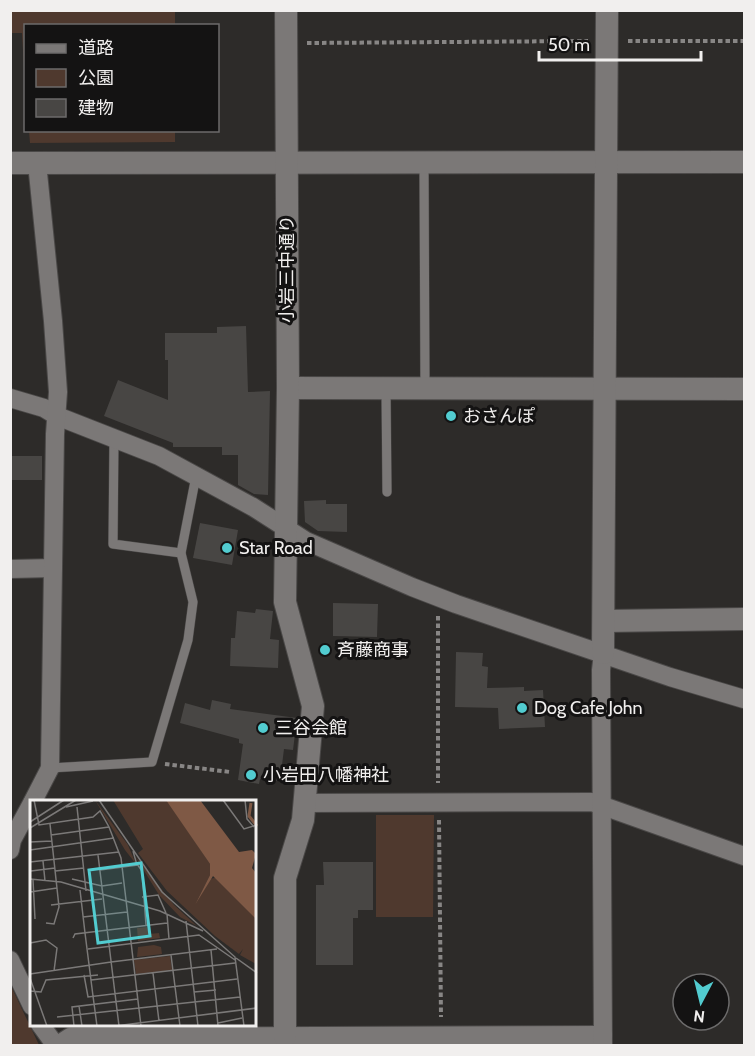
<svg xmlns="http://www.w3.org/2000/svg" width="755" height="1056" font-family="Cabin,'Noto Sans JP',sans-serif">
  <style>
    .green { fill: #4f392e }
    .building { fill: #484644 }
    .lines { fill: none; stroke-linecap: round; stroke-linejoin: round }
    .service-casing { stroke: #4a4847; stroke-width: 10 }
    .minor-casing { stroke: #4a4847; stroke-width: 20 }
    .tertiary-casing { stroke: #4a4847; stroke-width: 24 }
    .path { stroke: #888685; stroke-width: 4; stroke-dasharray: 4.5 3; stroke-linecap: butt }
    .service { stroke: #7b7877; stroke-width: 9 }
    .minor { stroke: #7b7877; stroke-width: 18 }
    .tertiary { stroke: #7b7877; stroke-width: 22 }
    .poi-dot { fill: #52ccd0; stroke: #141313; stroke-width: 2 }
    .labels { text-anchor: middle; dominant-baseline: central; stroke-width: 6; stroke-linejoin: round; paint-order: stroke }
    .street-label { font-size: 18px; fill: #f1efee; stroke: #141313 }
    .poi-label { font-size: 18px; fill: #f1efee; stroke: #141313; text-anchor: start }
    .inset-river { fill: none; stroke: #7f5945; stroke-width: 3 }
    .inset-road { fill: none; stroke: #7b7978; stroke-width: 1.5 }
    .view { fill: #52ccd0; fill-opacity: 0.15; stroke: #52ccd0; stroke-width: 3 }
    .inset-edge { fill: none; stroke: #f1efee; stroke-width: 3 }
  </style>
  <rect width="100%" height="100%" fill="#2d2b29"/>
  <g class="green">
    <path d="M10,11h165v14l-149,1 -1,59 -3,-52h-11z"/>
    <path d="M29,131h146v11l-145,1z"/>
    <path d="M376,815h58l-1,102h-57z"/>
    <path d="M11,986l28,59h-28z"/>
  </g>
  <g class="building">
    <path d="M246,326l2,66 22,-1 -2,104 -14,-1 -16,-9v-30h-16v-8h-49v-4l-69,-27 14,-36 50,20v-40h-3v-27h52v-6z"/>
    <rect x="10" y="456" width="32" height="24"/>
    <path d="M326,500v4h21v28l-29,-1 -13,-9 -1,-21z"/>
    <path d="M200,523l38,7 -6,35 -39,-7z"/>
    <path d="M333,603l45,1 -1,33 -44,-1z"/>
    <path d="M256,609l17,2 -3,28 9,1 -1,28 -48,-2 1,-28h4l2,-27 18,2z"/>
    <path d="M456,652l27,1 -1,13 6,1 -1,21 37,-1v4l19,-1 2,37 -46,2 -1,-21 -43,-1z"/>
    <path d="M212,700l19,4 -1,5 67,9 -4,32 -9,-1 -4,32 -20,-2 -1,5 -21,-4 5,-36 -4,-1v-4l-59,-16 5,-20 25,7z"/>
    <path d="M323,862h50v48h-15v8h-5v47h-37v-80h8z"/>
  </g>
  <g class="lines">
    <g class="service-casing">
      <g id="service">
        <path d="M424,163l1,225"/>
        <path d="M386,390l1,102"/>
        <path d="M114,438l-1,106 68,9"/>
        <path d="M50,768l102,-6 36,-122 5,-38 -12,-49 15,-77"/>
      </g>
    </g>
    <g class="minor-casing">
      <g id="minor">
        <path d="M10,398l34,10 13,8 102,40 94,51 53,34 106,46 44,17 214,73 74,22"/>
        <path d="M10,569l43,-1"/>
        <path d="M33,801l17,-33 5,-334 3,-42 -5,-71 -16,-158"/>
        <path d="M304,803l288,-1 152,54"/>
        <path d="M10,850l2,-10 20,-37"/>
        <path d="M10,960l22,46"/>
        <path d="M40,1024l16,22"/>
        <path d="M56,1046l14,-9 533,-2"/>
        <path d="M603,1046l-2,-376 2,-17"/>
      </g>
    </g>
    <g class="tertiary-casing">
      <g id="tertiary">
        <path d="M10,163l734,-1"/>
        <path d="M288,388l456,1"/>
        <path d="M605,621l139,-2"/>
        <path d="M603,653l4,-643"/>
        <path d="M285,1036v-158l18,-58 10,-114 -28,-104 3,-214 -2,-378"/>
      </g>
    </g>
    <g class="path">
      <path d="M628,41h116"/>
      <path d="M307,43l281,-2"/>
      <path d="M438,616v167"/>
      <path d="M165,764l65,8"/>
      <path d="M439,820l2,197"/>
    </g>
    <use href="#service" class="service"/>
    <use href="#minor" class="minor"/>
    <use href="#tertiary" class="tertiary"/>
  </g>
  <g class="poi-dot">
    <circle cx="451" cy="416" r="6"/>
    <circle cx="227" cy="548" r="6"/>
    <circle cx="325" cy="650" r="6"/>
    <circle cx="522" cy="708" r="6"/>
    <circle cx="263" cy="728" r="6"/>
    <circle cx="251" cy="775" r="6"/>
  </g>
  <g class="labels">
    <g class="street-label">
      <text transform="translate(287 269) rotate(-90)">小岩三中通り</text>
    </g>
    <g class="poi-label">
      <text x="463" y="416">おさんぽ</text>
      <text x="239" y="548">Star Road</text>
      <text x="337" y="650">斉藤商事</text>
      <text x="534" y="708">Dog Cafe John</text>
      <text x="275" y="728">三谷会館</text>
      <text x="263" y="775">小岩田八幡神社</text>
    </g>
  </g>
  <g transform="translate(30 800)">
    <rect width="226" height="226" fill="#2d2b29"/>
    <path d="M65,0l33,45 8,19 -11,-14zM83,0h53l4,4 40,60v11l-15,30 15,-26 8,-2 38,42v45l-16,-9 3,-6 -4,5 -24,-18 -48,-45 -29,-38 5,-4zM105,56l39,49 23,21 -17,-9 -21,-22zM117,127l2,7 10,-1 1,5 -22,3 -1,-13zM124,145l7,2 1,7 -25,3 1,-10zM140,156l2,14 -36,4 -2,-14z" fill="#4f392e"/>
    <path d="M136,0h34l39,52 13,-2 4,4 -4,14 4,5v46l-43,-43 -18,29 15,-30v-11z" fill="#7f5945"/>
    <path class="inset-river" d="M221,3l-2,13 8,10"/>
    <path class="inset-road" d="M4,0l5,25 54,-8 7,-6 9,16 12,31 20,168M69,0l63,92 73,65 9,69M193,0l21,29 13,-4M215,0l2,19 7,8M36,7l27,-6M47,7l9,84M0,22l34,-22M0,28l46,-28M21,35l58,-8M0,42l22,-1M0,50l84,-12M68,55l21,171M13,61l2,20M0,62l89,-10M107,64l5,7 4,54M70,70l37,-5 -4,-14M1,71l24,-3M25,71l29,-3M0,79l31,3 99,29 43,20M42,79l30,7 20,-3M3,80l2,39M50,90l5,43M0,92l27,-4M112,97l16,-2 8,18M21,105l51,-6M137,114l2,25M53,117l44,-5M156,121l12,105M16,123l8,1 5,-17 -9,-83M55,133l8,63M43,138l2,-4 92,-11M0,143l16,-3 11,8 -3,23M58,149l111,-14 36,25M181,150l7,76M141,155l9,71M206,158l21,15M81,162l106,-13M123,173l6,48M0,174l81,-12M54,175l4,22 149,-18M0,178l17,48M61,180l144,-17M0,191l11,1 5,-12 52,-5M164,192l22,-2M63,196l4,30M49,206l3,20M27,217l183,-20M188,223l24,-5M44,226l-2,-19 66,-8M85,226l142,-18"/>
    <path class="view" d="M111,63l9,73 -52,7 -9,-73z"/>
    <rect width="226" height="226" class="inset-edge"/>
  </g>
  <rect width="755" height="1056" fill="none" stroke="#f1efee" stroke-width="24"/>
  <rect x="24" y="24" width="195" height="108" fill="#141313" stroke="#6c6b6b" stroke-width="1.5"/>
  <rect x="36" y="44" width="30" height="9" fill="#7b7877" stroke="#6c6b6b" stroke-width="1.5"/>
  <text x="78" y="54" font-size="18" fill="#f1efee">道路</text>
  <rect x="36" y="69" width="30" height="18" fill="#4f392e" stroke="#6c6b6b" stroke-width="1.5"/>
  <text x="78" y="84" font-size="18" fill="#f1efee">公園</text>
  <rect x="36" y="99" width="30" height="18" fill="#484644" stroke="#6c6b6b" stroke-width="1.5"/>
  <text x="78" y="114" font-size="18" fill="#f1efee">建物</text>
  <g transform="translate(701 1002) rotate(187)"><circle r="28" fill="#141313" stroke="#6c6b6b" stroke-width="1.5"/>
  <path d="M0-4.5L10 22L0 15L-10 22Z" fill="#52ccd0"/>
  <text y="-9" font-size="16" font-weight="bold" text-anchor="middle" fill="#f1efee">N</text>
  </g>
  <path d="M539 51v9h162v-9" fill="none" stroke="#f1efee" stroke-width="3"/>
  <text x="548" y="51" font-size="18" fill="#f1efee" stroke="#141313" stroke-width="4.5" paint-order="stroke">50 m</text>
</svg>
